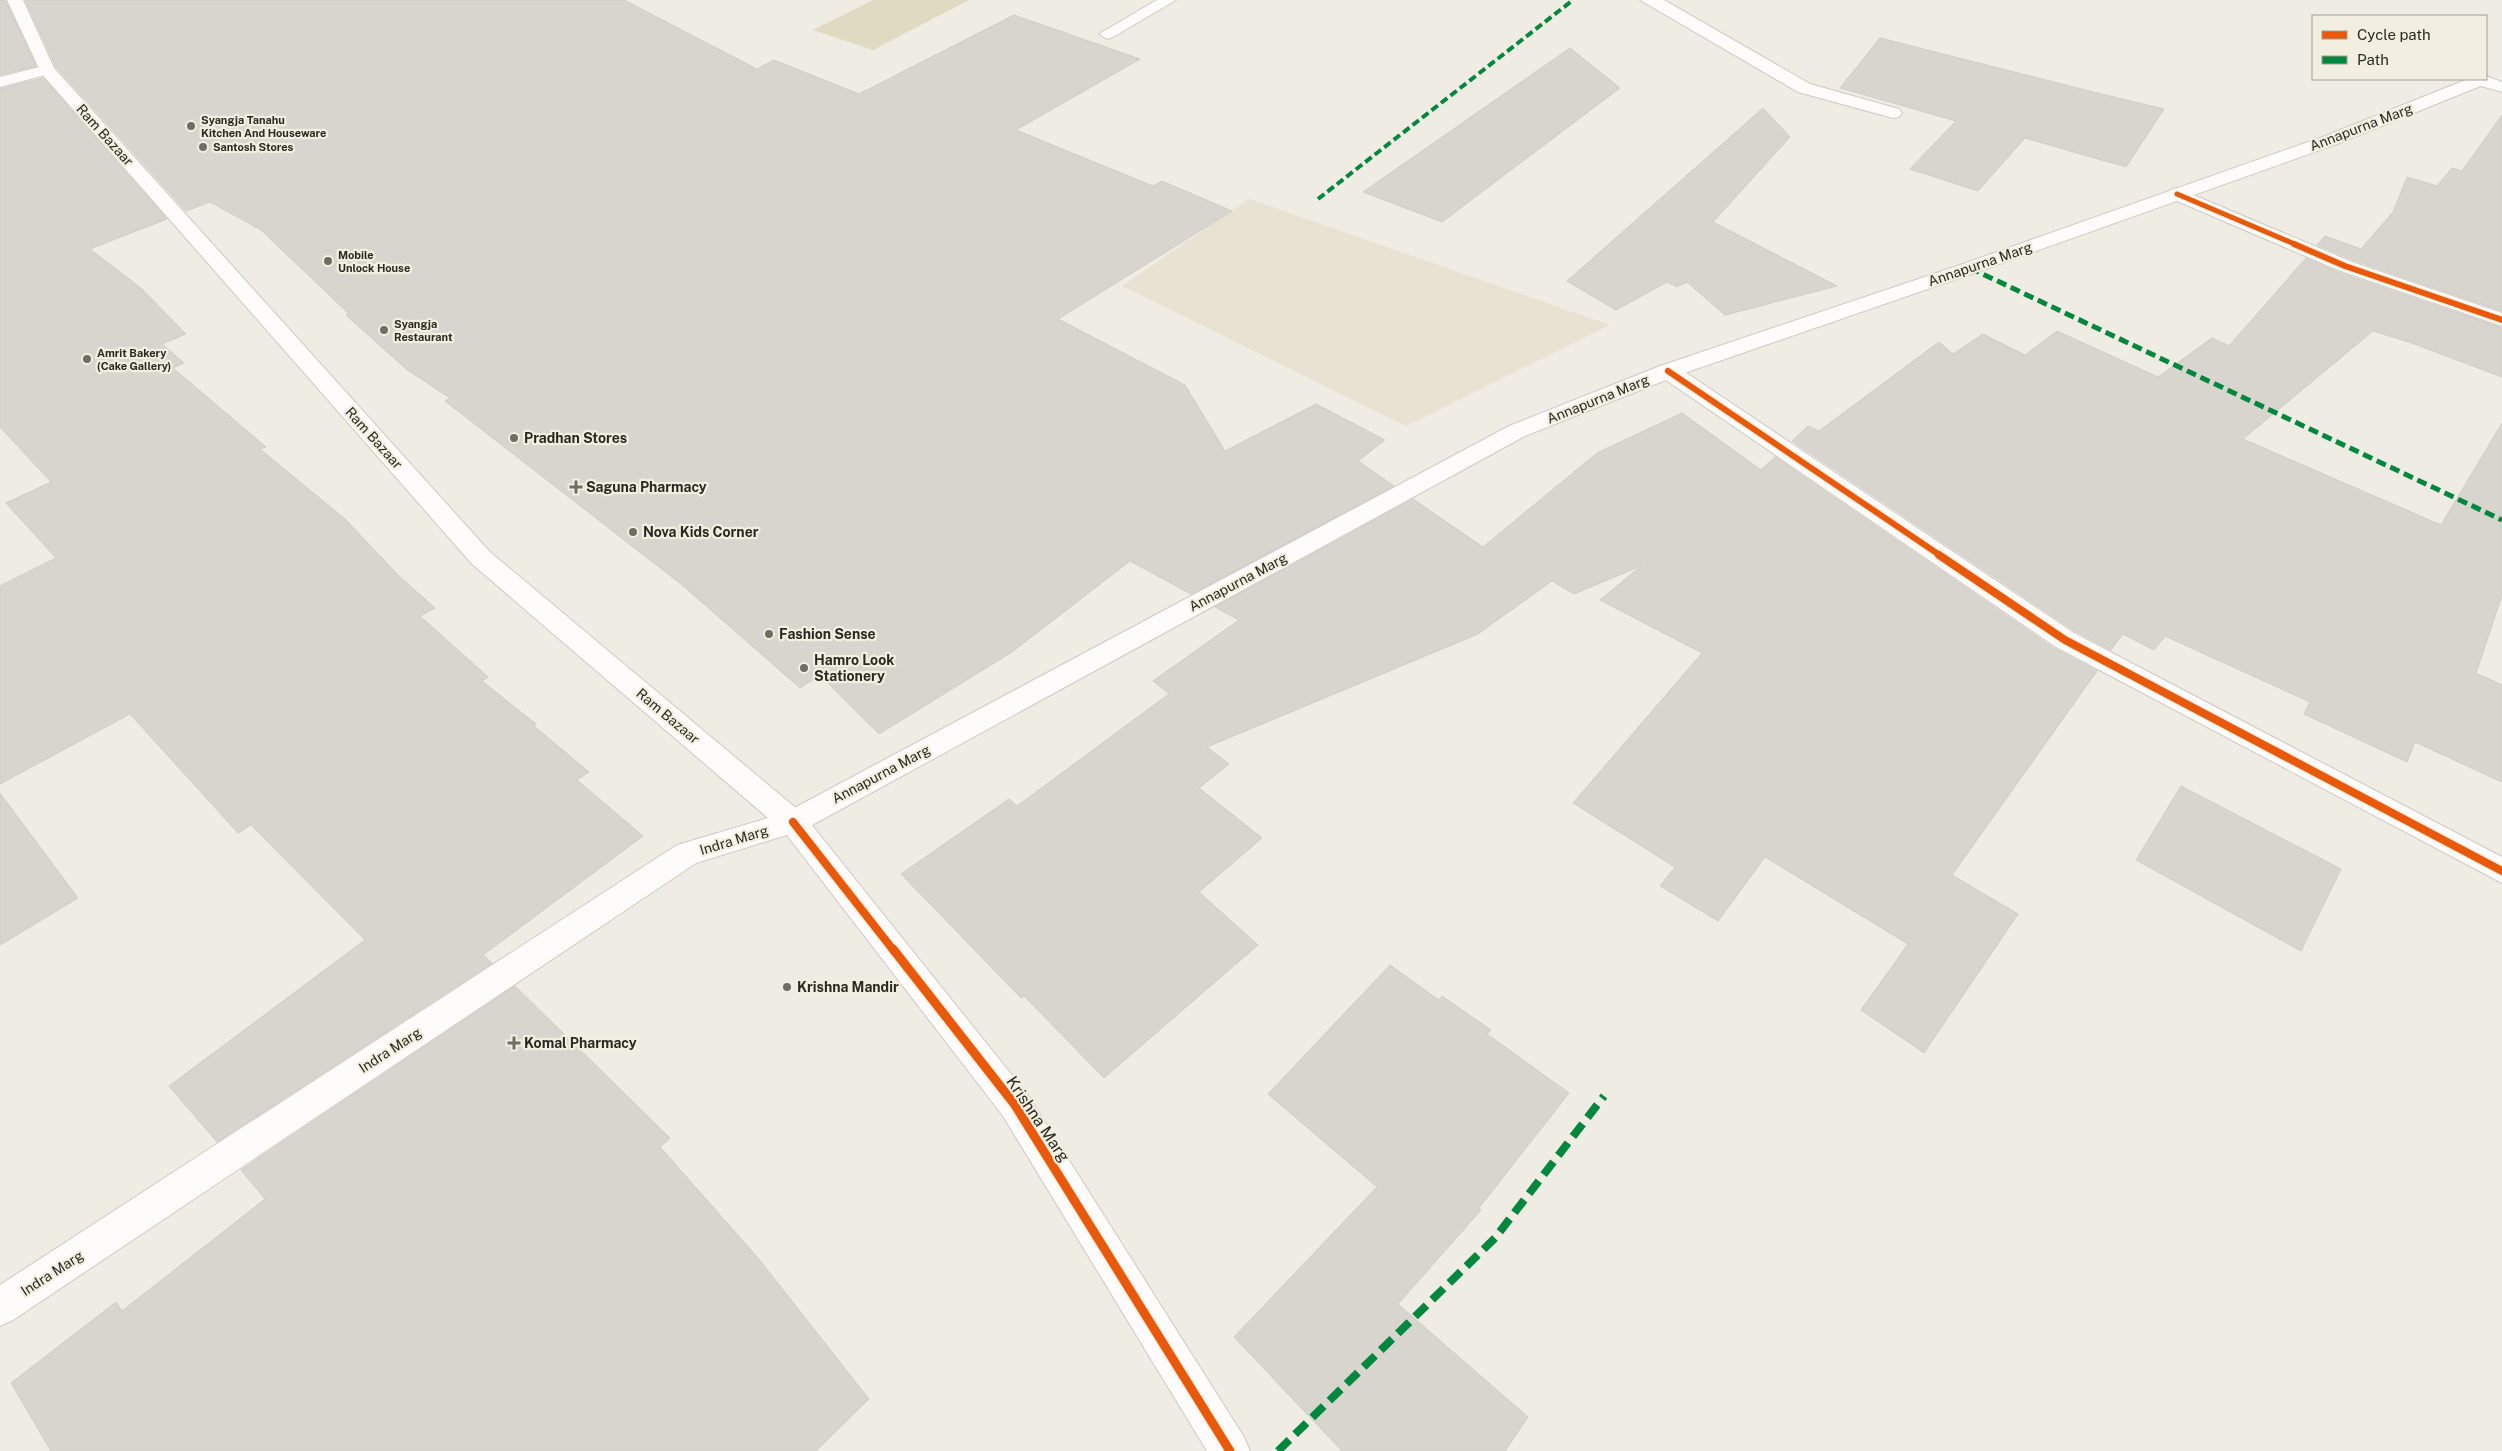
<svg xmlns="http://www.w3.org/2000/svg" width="2502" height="1451" font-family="'Public Sans',sans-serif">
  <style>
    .built { fill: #e7e2d2 }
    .green { fill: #e1dac2 }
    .building { fill: #d7d5ce; stroke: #cfcdc6 }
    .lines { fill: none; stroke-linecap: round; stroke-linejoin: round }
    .service-casing { stroke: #cccac3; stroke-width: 2 }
    .minor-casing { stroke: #cccac3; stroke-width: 2 }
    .secondary-casing { stroke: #cccac3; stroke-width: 2 }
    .primary-casing { stroke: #cccac3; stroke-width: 2 }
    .service { fill: #fdfcfb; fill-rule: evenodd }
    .minor { fill: #fdfcfb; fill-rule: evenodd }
    .secondary { fill: #fdfcfb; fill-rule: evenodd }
    .primary { fill: #fdfcfb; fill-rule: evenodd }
    .quiet-far2 { stroke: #00873e; stroke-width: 4; stroke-dasharray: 8 4; stroke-linecap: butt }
    .quiet-far1 { stroke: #00873e; stroke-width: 5; stroke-dasharray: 10 5; stroke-linecap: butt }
    .quiet { stroke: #00873e; stroke-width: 8; stroke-dasharray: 16 8; stroke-linecap: butt }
    .cycleway-far3-casing { stroke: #f3efe0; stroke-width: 7 }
    .cycleway-far2-casing { stroke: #f3efe0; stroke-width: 9 }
    .cycleway-far1-casing { stroke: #f3efe0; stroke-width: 11 }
    .cycleway-casing { stroke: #f3efe0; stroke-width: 12 }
    .cycleway-far3 { stroke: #e8590c; stroke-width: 5 }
    .cycleway-far2 { stroke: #e8590c; stroke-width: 6 }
    .cycleway-far1 { stroke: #e8590c; stroke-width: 8 }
    .cycleway { stroke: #e8590c; stroke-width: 9 }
    .poi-dot { fill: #6e6d66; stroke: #f3efe0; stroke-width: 2 }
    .labels { text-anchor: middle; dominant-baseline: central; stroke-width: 4.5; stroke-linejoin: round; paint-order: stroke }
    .far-poi-label { font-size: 11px; font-weight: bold; fill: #292822; stroke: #f3efe0; text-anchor: start }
    .street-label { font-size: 14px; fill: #292822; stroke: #f3efe0 }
    .poi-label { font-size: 14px; font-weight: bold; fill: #292822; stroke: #f3efe0; text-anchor: start }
    .near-street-label { font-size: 16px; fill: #292822; stroke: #f3efe0 }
  </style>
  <rect width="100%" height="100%" fill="#efece4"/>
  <path class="built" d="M1249,199l361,126 -204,101 -284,-140z"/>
  <path class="green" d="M873,0h96l-96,50 -60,-20z"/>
  <g class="building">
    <path d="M0,0h5l31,66 -36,9z"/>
    <path d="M25,0h599l133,69 17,-9 85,34 155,-79 126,44 -124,71 137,56 9,-5 70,30 -174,108 127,66 40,66 91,-47 69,36 -27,21 36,25 -203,108 -61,-33 -118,91 -133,82 -59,-59 -20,13 -119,-104 -236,-183 5,-3 -44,-29 -60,-54 3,-1 -88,-84 -51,-28 -24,9 -130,-144z"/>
    <path d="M1880,38l217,55 67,16 -38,58 -101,-29 -47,53 -68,-22 46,-48 -116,-33z"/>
    <path d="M1570,48l50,40 -178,134 -79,-30z"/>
    <path d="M43,78l124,141 -77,30 52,40 44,45 -24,10 22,19 -11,5 93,79 -6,2 85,70 54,57 36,32 -15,8 68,61 -6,4 54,43 -2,2 55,46 -12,8 66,56 -160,119 9,8 -275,179 -48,-56 196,-146 -114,-115 -13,8 -108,-119 -130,70v-198l56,-28 -50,-55 45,-21 -51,-55v-338z"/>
    <path d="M1763,108l27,29 -77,85 124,64 -112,29 -38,-33 -10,5 -10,-5 -51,28 -49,-29z"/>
    <path d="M2502,115v196l-149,-51 -36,-15 8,-9 36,13 32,-37 14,-35 30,9 15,-18 10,3z"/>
    <path d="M2306,258l31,14 165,56v49l-93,-35 -36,-11 -130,108 198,86 61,-102v172l-26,78 26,12v97l-87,-40 -8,20 -103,-48 6,-12 -145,-66 -11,14 -31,-16 -12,16 -36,-19 -283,-190 16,-15 11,5 120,-89 14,12 30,-20 42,21 32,-24 101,46 54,-39 17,8z"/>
    <path d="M1682,413l79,57 14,-13 280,192 42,22 -145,204 66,39 -94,139 -63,-43 47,-66 -143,-87 -47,64 -58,-35 15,-19 -102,-64 129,-150 -102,-53 41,-34 -67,28 -22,-13 -74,53 -271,113 22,17 -30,24 63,50 -63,54 59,53 -154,133 -80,-82 -3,2 -120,-124 108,-75 8,7 152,-112 -16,-13 86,-61 -24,-13 198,-108 70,48 114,-94z"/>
    <path d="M2181,786l160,83 -40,82 -165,-91z"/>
    <path d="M0,793l78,105 -78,47z"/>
    <path d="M1390,965l49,35 3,-4 49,34 -4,4 82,59 -90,115 2,2 -83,94 130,113 -23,34h-163l-108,-114 143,-150 -109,-93z"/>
    <path d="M515,986l155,152 -10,9 98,111 111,141 -53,52h-765l-40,-68 105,-81 6,9 143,-112 -24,-29z"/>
  </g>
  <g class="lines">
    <g class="service-casing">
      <g id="service">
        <path d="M1157,0h19l-63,37 -6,2 -8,-5z"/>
        <path d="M1640,0h24l146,84 89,25 3,4 -3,4 -6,1 -95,-26z"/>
      </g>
    </g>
    <g class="minor-casing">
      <g id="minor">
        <path d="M2486,76l16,6v10l-28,-8 -2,-4 14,-1z"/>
        <path d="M2177,188l175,74 150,51v13l-164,-56 -168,-72 -2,-4 2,-4z"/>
        <path d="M1668,365l8,1 398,267 428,224v26l-446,-236 -396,-271 -3,-5 3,-5z"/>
        <path d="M793,810l10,4 224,280 217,343 6,14h-43l-204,-335 -220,-286 -5,-8 5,-8z"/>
      </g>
    </g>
    <g class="secondary-casing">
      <g id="secondary">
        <path d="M47,65l6,2 2,3 -2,3 -53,14v-10z"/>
        <path d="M2486,75l4,4 -2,4 -151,61 -360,128 -301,104 -151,60 -722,394 -10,4 -10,-4 -5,-8 5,-8 726,-388 151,-60 303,-102 362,-128 143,-57h18z"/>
      </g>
    </g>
    <g class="primary-casing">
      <path id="primary" d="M7,0h16l31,68 436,484 313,262 5,8 -5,8 -107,33 -683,457 -13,6v-41l677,-440 91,-27 -296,-254 -431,-491z"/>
    </g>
    <use href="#service" class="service"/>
    <use href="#minor" class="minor"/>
    <use href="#secondary" class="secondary"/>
    <use href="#primary" class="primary"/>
    <path class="quiet-far2" d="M1318,199l255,-199"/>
    <path class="quiet-far1" d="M1970,268l532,252"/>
    <path class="quiet" d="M1278,1451l217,-213 109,-142"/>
    <g class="cycleway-far3-casing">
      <path id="cycleway-far3" d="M2177,194l120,51"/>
    </g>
    <g class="cycleway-far2-casing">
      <g id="cycleway-far2">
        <path d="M2294,244l51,22 157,54"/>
        <path d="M1668,371l273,185"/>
      </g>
    </g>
    <g class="cycleway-far1-casing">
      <g id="cycleway-far1">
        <path d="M1939,555l126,85 437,231"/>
        <path d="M793,822l101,129"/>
      </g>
    </g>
    <g class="cycleway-casing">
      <path id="cycleway" d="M893,949l122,156 215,346"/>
    </g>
    <use href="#cycleway-far3" class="cycleway-far3"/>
    <use href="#cycleway-far2" class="cycleway-far2"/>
    <use href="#cycleway-far1" class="cycleway-far1"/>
    <use href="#cycleway" class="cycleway"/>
  </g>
  <g class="poi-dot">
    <circle cx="191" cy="126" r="5"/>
    <circle cx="203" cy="147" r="5"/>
    <circle cx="328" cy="261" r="5"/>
    <circle cx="384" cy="330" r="5"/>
    <circle cx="87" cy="359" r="5"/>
    <circle cx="514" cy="438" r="5"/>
    <path d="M573.5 479.5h5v5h5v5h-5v5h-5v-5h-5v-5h5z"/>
    <circle cx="633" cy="532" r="5"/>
    <circle cx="769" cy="634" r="5"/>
    <circle cx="804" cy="668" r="5"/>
    <circle cx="787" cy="987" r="5"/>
    <path d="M511.5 1035.5h5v5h5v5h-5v5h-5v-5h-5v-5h5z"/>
  </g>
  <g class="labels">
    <g class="far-poi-label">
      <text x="201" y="120">Syangja Tanahu<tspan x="201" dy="13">Kitchen And Houseware</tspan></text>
      <text x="213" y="147">Santosh Stores</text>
      <text x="338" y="255">Mobile<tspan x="338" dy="13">Unlock House</tspan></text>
      <text x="394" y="324">Syangja<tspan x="394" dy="13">Restaurant</tspan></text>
      <text x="97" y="353">Amrit Bakery<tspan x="97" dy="13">(Cake Gallery)</tspan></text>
    </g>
    <g class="street-label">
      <text transform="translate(2361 127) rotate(-21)">Annapurna Marg</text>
      <text transform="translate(105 135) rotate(48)">Ram Bazaar</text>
      <text transform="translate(1980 264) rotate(-19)">Annapurna Marg</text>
      <text transform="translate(1598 399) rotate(-22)">Annapurna Marg</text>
      <text transform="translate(374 438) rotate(48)">Ram Bazaar</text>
      <text transform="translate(1238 582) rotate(-28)">Annapurna Marg</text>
      <text transform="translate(668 716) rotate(40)">Ram Bazaar</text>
      <text transform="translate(881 774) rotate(-28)">Annapurna Marg</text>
      <text transform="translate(734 840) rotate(-17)">Indra Marg</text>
      <text transform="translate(390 1050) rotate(-33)">Indra Marg</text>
      <text transform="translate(52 1273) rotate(-33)">Indra Marg</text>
    </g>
    <g class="poi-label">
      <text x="524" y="438">Pradhan Stores</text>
      <text x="586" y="487">Saguna Pharmacy</text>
      <text x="643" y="532">Nova Kids Corner</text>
      <text x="779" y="634">Fashion Sense</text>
      <text x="814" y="660">Hamro Look<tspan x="814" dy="16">Stationery</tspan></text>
      <text x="797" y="987">Krishna Mandir</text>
      <text x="524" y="1043">Komal Pharmacy</text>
    </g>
    <g class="near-street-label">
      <text transform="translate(1038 1119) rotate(56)">Krishna Marg</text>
    </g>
  </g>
  <rect x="2312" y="15" width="175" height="65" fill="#f3efe0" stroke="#a29f94"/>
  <rect x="2322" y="31" width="25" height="8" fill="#e8590c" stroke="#a29f94"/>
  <text x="2357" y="40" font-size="15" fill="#292822">Cycle path</text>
  <rect x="2322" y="56" width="25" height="8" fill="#00873e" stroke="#a29f94"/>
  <text x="2357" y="65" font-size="15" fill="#292822">Path</text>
</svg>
